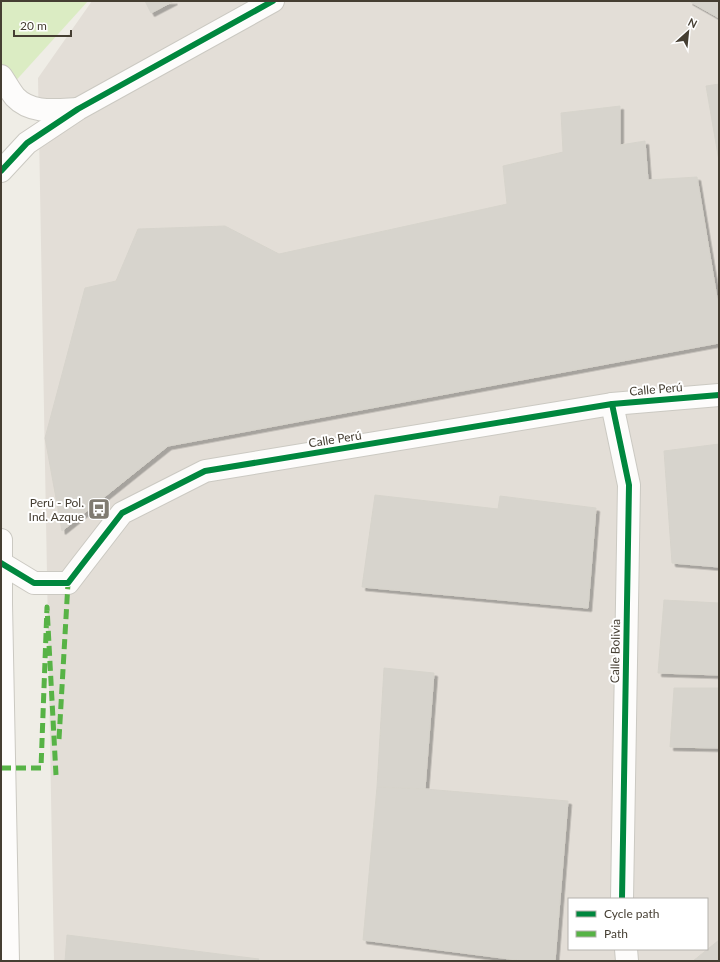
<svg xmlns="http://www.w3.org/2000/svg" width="720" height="962" font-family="Lato,sans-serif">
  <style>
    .industrial { fill: #e3ded7; fill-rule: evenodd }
    .green { fill: #dbecc3 }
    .building { fill: #d7d4cd; stroke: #d7d4cc; filter: url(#shadow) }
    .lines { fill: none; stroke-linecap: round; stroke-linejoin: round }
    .minor-casing { stroke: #cbc9c2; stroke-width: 24 }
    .minor { stroke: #fdfcfb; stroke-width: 22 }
    .quiet { stroke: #57b346; stroke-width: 5; stroke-dasharray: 10 5; stroke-linecap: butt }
    .cycleway-casing { stroke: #fff; stroke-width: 8 }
    .cycleway { stroke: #00873e; stroke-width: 6 }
    .labels { text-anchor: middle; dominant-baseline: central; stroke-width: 4; stroke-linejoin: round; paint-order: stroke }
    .street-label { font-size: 12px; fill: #453e32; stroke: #fff }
    .poi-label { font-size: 12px; fill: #453e32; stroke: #fff; text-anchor: end }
  </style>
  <defs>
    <filter id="shadow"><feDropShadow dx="3.5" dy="3.5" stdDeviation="0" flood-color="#0004"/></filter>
  </defs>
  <rect width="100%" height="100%" fill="#efede6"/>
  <path class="industrial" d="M92,1h627v960h-665l-16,-883zM569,899h138v50h-138z"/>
  <path class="green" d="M1,1h87l-87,96z"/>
  <g class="building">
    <path d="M145,1h29l-23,12z"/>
    <path d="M689,1h30v17z"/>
    <path d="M719,84v77l-13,-75z"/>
    <path d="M620,106v39l25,-4 3,39 49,-3 22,133v33l-551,103 -106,85 -17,-93 40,-150 31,-7 22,-52 87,-3 54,28 228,-50 -4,-38 60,-14 -2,-39z"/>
    <path d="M719,444v123l-47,-4 -8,-112z"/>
    <path d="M375,495l123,14 2,-13 96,12 -8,100 -226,-21z"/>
    <path d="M664,600l55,3v72l-61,-2z"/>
    <path d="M384,668l50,5 -9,116 -48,-2z"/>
    <path d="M674,688h45v60l-49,-1z"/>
    <path d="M377,787l48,2 143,12 -13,160h-30l-162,-21z"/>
    <path d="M67,935l192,24 -1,2h-193z"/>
    <path d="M719,940v21h-26z"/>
  </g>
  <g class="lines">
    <g class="minor-casing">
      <g id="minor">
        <path d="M1,76c5,7 9,15 14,21 16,17 41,13 62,12"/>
        <path d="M1,171l26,-28 51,-34 195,-108"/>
        <path d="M612,404l17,81 -7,414"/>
        <path d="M1,540v64l7,357"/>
        <path d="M1,563l33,20h34l13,-17 41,-53 83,-42 407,-67 107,-9"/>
        <path d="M626,949l1,12"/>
      </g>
    </g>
    <use href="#minor" class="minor"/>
    <g class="quiet">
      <path d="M59,739l9,-156"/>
      <path d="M1,768h40l6,-161 9,168"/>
    </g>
    <g class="cycleway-casing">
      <g id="cycleway">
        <path d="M1,171l26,-28 51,-34 195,-108"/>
        <path d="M612,404l17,81 -7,414"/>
        <path d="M1,563l33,20h34l13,-17 41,-53 83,-42 407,-67 107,-9"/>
      </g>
    </g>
    <use href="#cycleway" class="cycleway"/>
  </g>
  <defs>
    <g id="bus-square" transform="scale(1.15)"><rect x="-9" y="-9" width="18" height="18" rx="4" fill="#807b71" stroke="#fff"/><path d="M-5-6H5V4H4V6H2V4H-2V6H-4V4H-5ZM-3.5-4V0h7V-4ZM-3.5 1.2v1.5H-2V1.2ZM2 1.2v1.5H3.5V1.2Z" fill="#fff"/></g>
  </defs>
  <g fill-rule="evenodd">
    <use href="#bus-square" x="99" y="509"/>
  </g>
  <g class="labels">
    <g class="street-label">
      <text transform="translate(656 389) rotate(-5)">Calle Perú</text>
      <text transform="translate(335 439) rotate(-9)">Calle Perú</text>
      <text transform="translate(615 651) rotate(-89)">Calle Bolivia</text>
    </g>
    <g class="poi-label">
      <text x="84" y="502">Perú - Pol.<tspan x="84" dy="14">Ind. Azque</tspan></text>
    </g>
  </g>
  <rect width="720" height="962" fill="none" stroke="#453e32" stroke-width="4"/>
  <rect x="568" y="898" width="140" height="52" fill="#ffffff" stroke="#b5b2ad"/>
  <rect x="576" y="911" width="20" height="6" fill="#00873e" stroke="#b5b2ad"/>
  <text x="604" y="918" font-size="12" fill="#453e32">Cycle path</text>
  <rect x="576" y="931" width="20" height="6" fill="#57b346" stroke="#b5b2ad"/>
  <text x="604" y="938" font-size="12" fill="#453e32">Path</text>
  <g transform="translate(688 32) rotate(27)" stroke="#ffffff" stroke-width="3" paint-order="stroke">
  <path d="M0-3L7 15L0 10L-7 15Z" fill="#453e32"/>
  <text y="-6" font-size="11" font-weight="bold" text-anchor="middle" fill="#453e32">N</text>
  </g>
  <path d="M14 30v6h57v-6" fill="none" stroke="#453e32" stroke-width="2"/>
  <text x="20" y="30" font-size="12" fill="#453e32" stroke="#ffffff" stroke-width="3" paint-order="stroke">20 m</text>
</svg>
